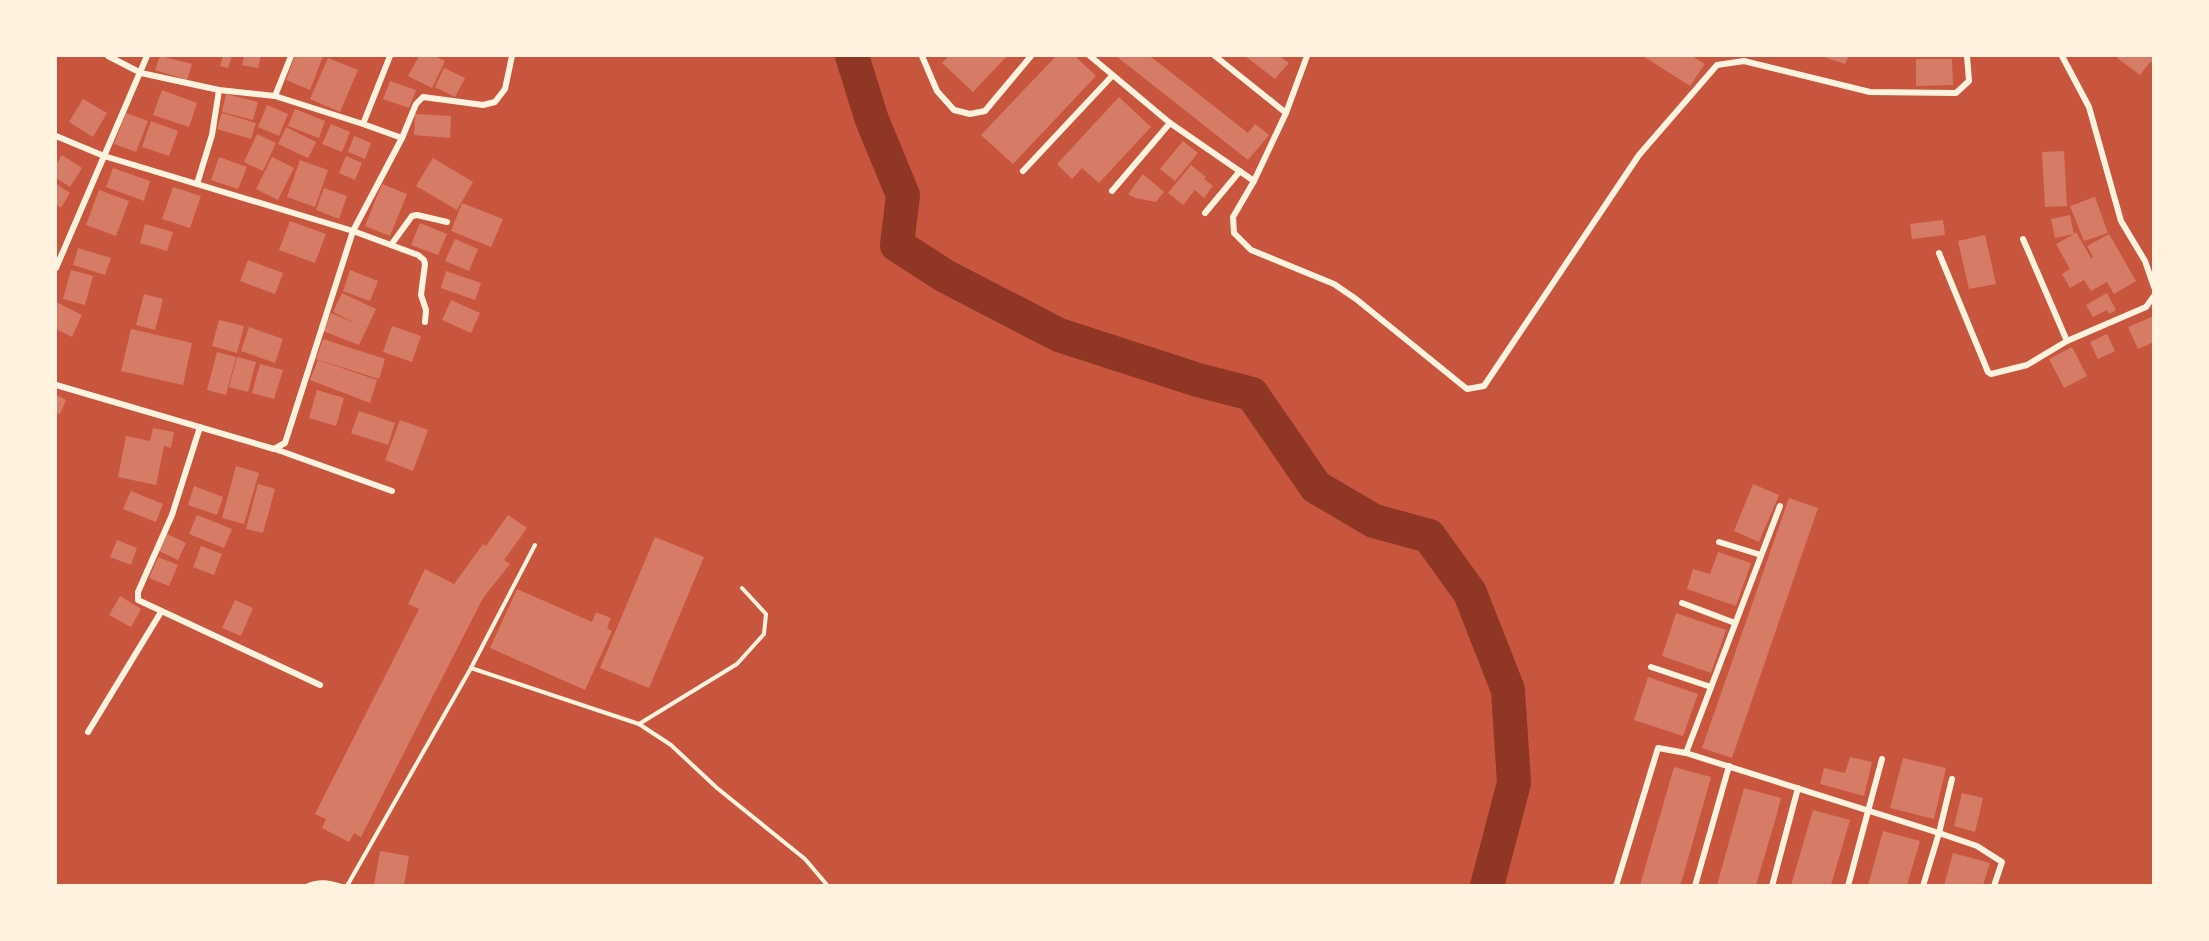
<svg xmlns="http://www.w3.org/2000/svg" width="2209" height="941" font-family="Raleway,sans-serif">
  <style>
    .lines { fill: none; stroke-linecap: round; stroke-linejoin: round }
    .river { stroke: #8f3625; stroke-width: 34 }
    .building { fill: #d67c66 }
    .service { stroke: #fff3e0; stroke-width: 4 }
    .minor { stroke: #fff3e0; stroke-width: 6 }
  </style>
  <rect width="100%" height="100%" fill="#c8553d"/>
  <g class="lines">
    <path class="river" d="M852,56l20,64 31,75 -6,50 48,31 114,59 139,45 54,14 64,93 58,34 55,15 41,57 38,97 6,93 -27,103"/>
  </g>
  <g class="building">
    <path d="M160,56l32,8 -5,16 -32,-10z"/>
    <path d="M223,56h9l-4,12 -8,-2z"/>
    <path d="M244,56h17l-3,12 -16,-3z"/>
    <path d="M295,56h28l-13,34 -24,-10z"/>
    <path d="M419,56h15l11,5 -13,27 -24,-12z"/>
    <path d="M949,56h58l-34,36 -31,-29z"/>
    <path d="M1056,56h19l21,20 -83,88 -32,-29z"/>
    <path d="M1116,56h34l98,77 7,-9 14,11 -21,25z"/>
    <path d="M1245,56h34l10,7 -14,16z"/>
    <path d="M1643,56h49l13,8 -15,22z"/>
    <path d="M1821,56h28l-4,8z"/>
    <path d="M2119,56h35v8l-4,-2 -10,13 -23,-17z"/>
    <path d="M328,58l30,12 -18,42 -30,-13z"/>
    <path d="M1916,59h36l1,26 -37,1z"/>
    <path d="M444,68l21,10 -10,19 -20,-10z"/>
    <path d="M390,81l26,9 -7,18 -26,-9z"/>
    <path d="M162,90l35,13 -8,24 -36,-12z"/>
    <path d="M226,94l32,8 -5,18 -31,-8z"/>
    <path d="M1119,97l32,30 -52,56 -17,-15 -10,11 -15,-15z"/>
    <path d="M83,99l24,14 -14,24 -24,-15z"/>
    <path d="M267,105l21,9 -9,22 -21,-9z"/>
    <path d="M295,109l30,12 -6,17 -31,-12z"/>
    <path d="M126,113l22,8 -12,31 -22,-8z"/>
    <path d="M222,113l34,10 -5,16 -34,-10z"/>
    <path d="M415,114l36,2 -1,22 -36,-3z"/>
    <path d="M151,121l27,10 -9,25 -27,-9z"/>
    <path d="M331,124l19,8 -8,20 -20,-8z"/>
    <path d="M286,127l30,15 -8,16 -30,-14z"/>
    <path d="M257,134l19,9 -13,28 -19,-9z"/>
    <path d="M354,136l17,7 -6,16 -17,-7z"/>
    <path d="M1183,141l15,12 -23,28 -15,-12z"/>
    <path d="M2064,151l3,55 -22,1 -3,-55z"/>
    <path d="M62,155l20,13 -12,19 -14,-9v-13z"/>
    <path d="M346,156l16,7 -7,17 -16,-7z"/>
    <path d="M219,157l28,10 -9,22 -27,-9z"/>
    <path d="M272,157l22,11 -16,32 -22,-11z"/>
    <path d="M433,158l40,24 -16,28 -41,-24z"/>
    <path d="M300,160l28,10 -13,37 -28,-10z"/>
    <path d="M1191,165l15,12 -2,2 9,7 -9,12 -9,-8 -12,15 -15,-12z"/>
    <path d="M113,168l37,13 -6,20 -38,-14z"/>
    <path d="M1143,174l21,18 -8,10 -21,-4 -7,-4z"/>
    <path d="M56,184l14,9 -9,15 -5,-4z"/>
    <path d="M382,184l25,10 -17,42 -25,-10z"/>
    <path d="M173,187l28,9 -11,32 -28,-9z"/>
    <path d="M324,188l23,8 -8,23 -23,-9z"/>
    <path d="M99,190l30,11 -13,35 -30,-11z"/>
    <path d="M2095,197l13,36 -24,8 -14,-35z"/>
    <path d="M462,203l41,16 -12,28 -40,-16z"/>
    <path d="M2070,215l4,19 2,-2 15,26 2,-1 -6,-11 22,-12 27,47 -22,13 -7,-12 -16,9 -7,-11 -14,8 -8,-14 8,-5 -14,-25 18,-10 -19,4 -4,-19z"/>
    <path d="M1943,220l2,15 -33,4 -2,-15z"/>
    <path d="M290,221l36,13 -11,29 -36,-13z"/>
    <path d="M420,223l27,11 -9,21 -27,-10z"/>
    <path d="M145,224l28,8 -6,19 -27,-8z"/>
    <path d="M1985,235l11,49 -27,5 -11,-48z"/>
    <path d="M455,239l23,10 -9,22 -24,-10z"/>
    <path d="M78,248l33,10 -6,17 -32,-10z"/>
    <path d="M248,260l35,13 -8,21 -35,-13z"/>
    <path d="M71,270l22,6 -8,29 -22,-6z"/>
    <path d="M350,270l28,11 -8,20 -27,-10z"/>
    <path d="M446,271l35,12 -6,17 -34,-12z"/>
    <path d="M342,293l34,16 -17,36 -36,-14 8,-18 28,12 -26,-13z"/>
    <path d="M2107,293l9,17 -7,4 -2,-4 -14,7 -7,-12z"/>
    <path d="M144,294l19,5 -8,31 -19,-5z"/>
    <path d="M451,300l29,13 -9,20 -29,-13z"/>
    <path d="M56,302l26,13 -10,22 -16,-8z"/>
    <path d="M2154,316v26l-16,7 -10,-22z"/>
    <path d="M219,320l25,6 -7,27 -25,-7z"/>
    <path d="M392,326l29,10 -9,26 -29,-10z"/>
    <path d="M249,327l34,12 -8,24 -34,-12z"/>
    <path d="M131,329l61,14 -9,42 -62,-14z"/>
    <path d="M2107,334l8,17 -17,8 -8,-17z"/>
    <path d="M323,339l62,20 -6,20 -63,-20z"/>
    <path d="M2072,347l15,29 -23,12 -15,-29z"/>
    <path d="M217,352l19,5 -10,38 -19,-5z"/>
    <path d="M237,357l19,5 -8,30 -19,-5z"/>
    <path d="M318,360l59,20 -7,23 -60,-23z"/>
    <path d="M260,364l23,6 -9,29 -22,-6z"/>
    <path d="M317,390l27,8 -8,28 -27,-8z"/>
    <path d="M56,395l10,5 -6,14 -4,-1z"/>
    <path d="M359,411l36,12 -7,22 -37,-12z"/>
    <path d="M400,420l28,10 -15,41 -28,-11z"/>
    <path d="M153,428l21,4 -3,16 -7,-2 -8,39 -38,-8 8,-41 24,5z"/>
    <path d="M236,466l23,7 -15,51 -22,-6z"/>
    <path d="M258,484l17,5 -12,44 -17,-4z"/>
    <path d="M1753,484l26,11 -20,47 -25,-11z"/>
    <path d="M194,486l29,11 -6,18 -29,-10z"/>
    <path d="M131,491l32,13 -7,18 -33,-13z"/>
    <path d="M1789,498l29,10 -86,250 -30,-10z"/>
    <path d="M197,515l35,14 -8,19 -35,-14z"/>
    <path d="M508,515l19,13 -23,32 6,4 -27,34 -122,239 -7,-4 -5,9 -27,-14 4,-9 -11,-5 104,-205 -11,-5 17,-35 29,15 29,-40 3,2z"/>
    <path d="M167,534l19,9 -8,17 -19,-9z"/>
    <path d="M655,537l49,20 -55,131 -49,-20z"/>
    <path d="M117,540l20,8 -6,17 -21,-8z"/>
    <path d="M201,546l21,8 -8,21 -21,-8z"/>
    <path d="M1718,552l33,11 -15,43 -49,-17 6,-20 17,5z"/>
    <path d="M158,557l20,8 -9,21 -20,-8z"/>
    <path d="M517,589l75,33 4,-10 15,6 -4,10 5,3 -27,59 -95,-42z"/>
    <path d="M120,596l21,13 -10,18 -22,-12z"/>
    <path d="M235,600l18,8 -12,28 -19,-8z"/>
    <path d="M1676,613l50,17 -15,43 -49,-17z"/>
    <path d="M1648,677l50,17 -15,42 -49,-16z"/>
    <path d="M1850,757l22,5 -8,34 -44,-12 4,-16 21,5z"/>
    <path d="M1903,758l43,10 -12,51 -44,-11z"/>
    <path d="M1674,767l37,10 -27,96 -4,12h-40z"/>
    <path d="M1744,788l37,10 -4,16 -21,71h-39z"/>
    <path d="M1962,793l21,5 -8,34 -21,-6z"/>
    <path d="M1813,810l37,10 -14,48 -5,17h-40z"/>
    <path d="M1883,831l37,10 -13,44h-39z"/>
    <path d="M380,851l29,5 -5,29h-30z"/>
    <path d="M1953,853l37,10 -7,22h-39z"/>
  </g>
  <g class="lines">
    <g class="service">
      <path d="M471,668l168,56 32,21 46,43 88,71 23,27"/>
      <path d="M639,724l98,-60 27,-30 2,-20 -24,-26"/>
      <path d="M306,886c13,-6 22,-4 36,0"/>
      <path d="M347,886l124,-218 64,-123"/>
    </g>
    <g class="minor">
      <path d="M108,56l33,17 78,17 56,6 88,28"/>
      <path d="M922,56l15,35 17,19 16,4 15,-3 46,-55"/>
      <path d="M1090,56l80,67 84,58"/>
      <path d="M1215,56l71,57 -32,68 -21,36 1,16 17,17 83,34 22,15 111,90 17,-3 155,-231 78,-90 27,-4 126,31 86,1 13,-12 -2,-25"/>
      <path d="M2062,56l27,51 32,114 24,40 9,26"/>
      <path d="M275,96l16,-40"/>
      <path d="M1286,113l21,-57"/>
      <path d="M56,136l48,20 249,75 65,24 6,5 1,4 -4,31 5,15 -1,12"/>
      <path d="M402,138l14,-34 7,-7 60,8 12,-3 10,-13 7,-33"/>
      <path d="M1023,171l89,-95"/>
      <path d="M197,184l15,-49 7,-45"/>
      <path d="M1112,191l58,-68"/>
      <path d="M1205,213l35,-42"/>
      <path d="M2023,239l44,102"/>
      <path d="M391,245l21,-29 5,-1 30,7"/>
      <path d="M1939,253l49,119 3,2 36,-9 40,-24 79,-34 8,-11"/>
      <path d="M56,268l91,-212"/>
      <path d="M56,385l218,64 11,-6 68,-212 49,-93 -39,-14 27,-68"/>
      <path d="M200,427l-28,88 -34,77v8l182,85"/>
      <path d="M275,449l117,42"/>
      <path d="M1780,506l-94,247 253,80 -16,53"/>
      <path d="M1719,542l42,13"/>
      <path d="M1682,603l53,20"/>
      <path d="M1651,667l60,20"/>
      <path d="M88,732l73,-120"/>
      <path d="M1952,779l-13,54 38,13 25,16 -8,24"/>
      <path d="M1616,886l42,-138 28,5"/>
      <path d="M1695,886l34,-120"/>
      <path d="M1772,886l26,-98"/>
      <path d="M1848,886l34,-127"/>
    </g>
  </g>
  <rect width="2209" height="941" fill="none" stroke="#fff3e0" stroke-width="114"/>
</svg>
